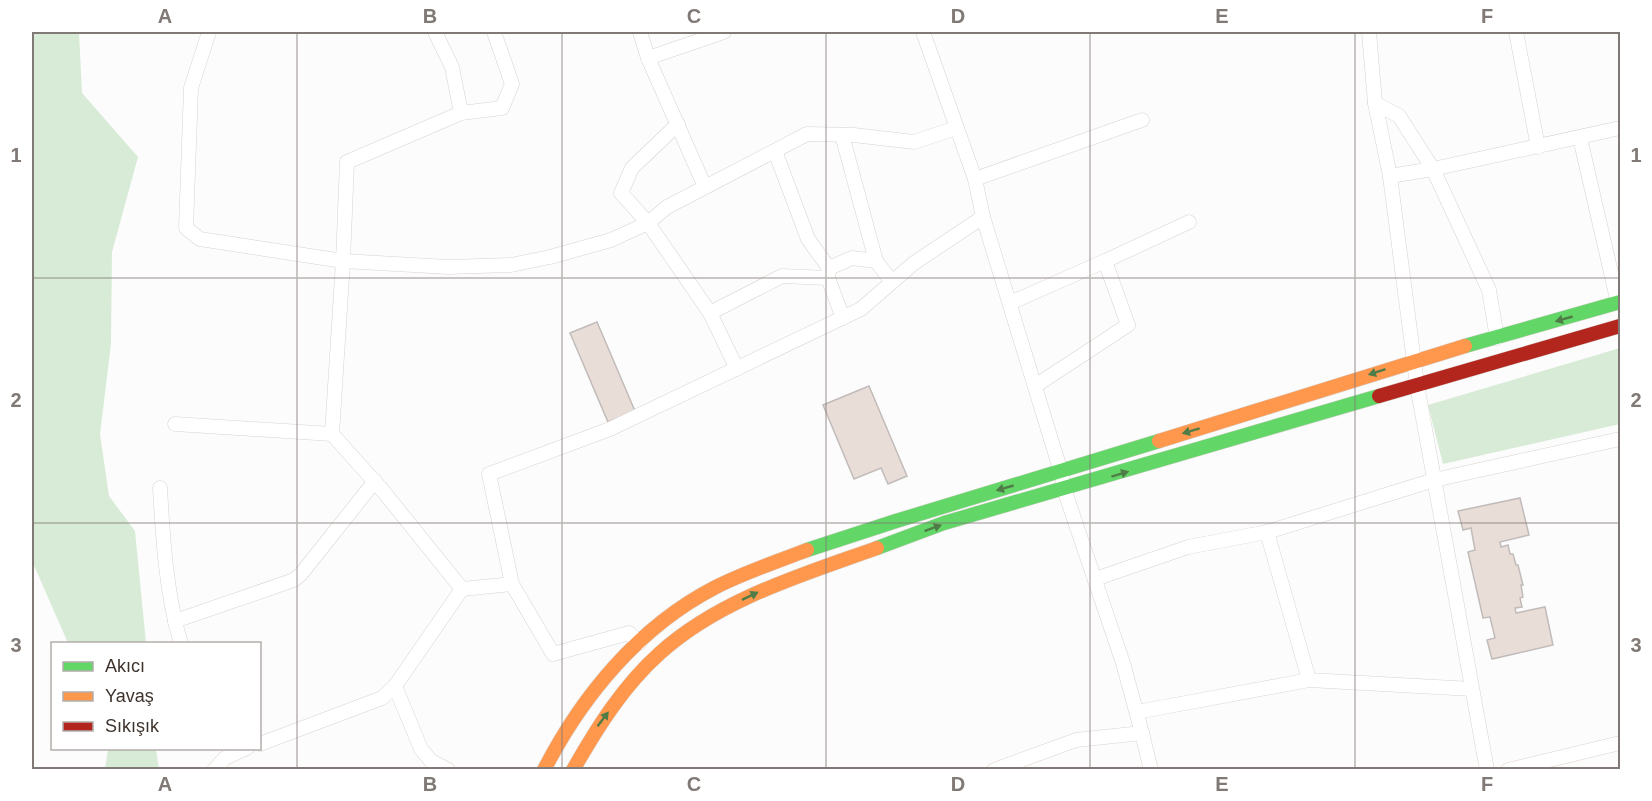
<svg xmlns="http://www.w3.org/2000/svg" width="1652" height="801" font-family="Arial,sans-serif">
  <style>
    .green { fill: #d8ebd7 }
    .building { fill: #e9ddd8; stroke: #c1bbb9; stroke-width: 1.5 }
    .lines { fill: none; stroke-linecap: round; stroke-linejoin: round }
    .street-casing { stroke: #d8d3cf; stroke-width: 15 }
    .fast-casing { stroke: #d8d3cf; stroke-width: 15 }
    .slow-casing { stroke: #d8d3cf; stroke-width: 15 }
    .jam-casing { stroke: #d8d3cf; stroke-width: 15 }
    .street { stroke: #fff; stroke-width: 14 }
    .fast { stroke: #63d668; stroke-width: 14 }
    .slow { stroke: #ff974d; stroke-width: 14 }
    .jam { stroke: #b3261e; stroke-width: 14 }
    .oneway { fill: #4f7c47 }
    .grid { fill: none; stroke: #807975; stroke-width: 1.5; stroke-opacity: 0.55 }
    .neatline { fill: none; stroke: #807975; stroke-width: 2 }
    .grid-label { font-size: 20px; text-anchor: middle; font-weight: bold; fill: #807975 }
  </style>
  <rect width="100%" height="100%" fill="#fcfcfc"/>
  <g class="green">
    <path d="M32,32h47l3,61 56,64 -26,95 -1,92 -11,90 9,62 26,35 11,112h-78l-36,-82z"/>
    <path d="M1620,348v76l-177,40 -15,-59z"/>
    <path d="M108,749h48l3,20h-54z"/>
  </g>
  <g class="building">
    <path d="M597,322l38,89 -27,11 -38,-89z"/>
    <path d="M869,386l38,90 -19,8 -7,-16 -27,11 -31,-74z"/>
    <path d="M1520,498l9,37 -29,7 1,5 7,-2 2,9h3l3,11h2l5,20h-2l2,12 -3,1 2,9 -7,1 1,5 29,-6 8,38 -61,14 -5,-19 8,-2 -5,-21 -7,1 -15,-66 7,-2 -4,-22 -8,2 -5,-19z"/>
  </g>
  <g class="lines">
    <g class="street-casing">
      <g id="street">
        <path d="M209,32l-18,56 -5,140 14,11 143,22 105,6 63,-2 39,-8 61,-17 37,-17 19,-16 140,-73 47,1 60,7 42,-14"/>
        <path d="M435,32l17,35 9,46"/>
        <path d="M640,32l8,26 57,129"/>
        <path d="M1369,32l6,71 15,73 27,209 70,385"/>
        <path d="M1516,32l22,115"/>
        <path d="M648,58l76,-26"/>
        <path d="M1375,103l24,13 34,53 56,121 8,48"/>
        <path d="M678,124l-46,44 -11,25 27,30 62,90 27,56"/>
        <path d="M842,135l34,126"/>
        <path d="M1580,138l38,165"/>
        <path d="M775,151l33,88 21,29"/>
        <path d="M1390,176l43,-7 187,-41"/>
        <path d="M975,179l167,-59"/>
        <path d="M983,217l78,255 3,17 59,174 19,70 -66,7 -82,30"/>
        <path d="M1105,261l84,-39"/>
        <path d="M1010,303l95,-42 23,64 -93,61"/>
        <path d="M710,313l72,-37 46,2"/>
        <path d="M843,318l-15,-40 1,-10 23,-10 24,3 16,21"/>
        <path d="M175,424l157,10 11,-173 4,-99 114,-49 41,-5 10,-24 -18,-52"/>
        <path d="M332,434l51,57 79,98 50,-5"/>
        <path d="M160,488c3,52 6,105 21,156"/>
        <path d="M1095,579l93,-32 79,-15"/>
        <path d="M175,621l119,-41 7,-6 74,-93"/>
        <path d="M639,643l-10,-10 -76,21 -41,-70 -23,-110 121,-45 251,-120 53,-46 69,-46 -8,-38 -52,-147"/>
        <path d="M395,686l26,63 10,12 17,9"/>
        <path d="M1472,689l-163,-9 -42,-148 167,-52 186,-41"/>
        <path d="M1137,712l172,-32"/>
        <path d="M1142,733l9,37"/>
        <path d="M260,744l122,-46 13,-12 67,-97"/>
        <path d="M214,770l11,-12 22,-10"/>
        <path d="M1508,770l112,-27"/>
      </g>
    </g>
    <g class="fast-casing">
      <g id="fast">
        <path d="M1465,346l155,-44"/>
        <path d="M877,548l67,-25 435,-127"/>
        <path d="M807,550l89,-29 263,-80"/>
      </g>
    </g>
    <g class="slow-casing">
      <g id="slow">
        <path d="M1159,441l306,-95"/>
        <path d="M544,770c38,-74 95,-143 170,-182 29,-15 62,-26 93,-38"/>
        <path d="M573,770c24,-42 50,-84 87,-117 60,-54 142,-78 217,-105"/>
      </g>
    </g>
    <g class="jam-casing">
      <path id="jam" d="M1379,396l241,-70"/>
    </g>
    <use href="#street" class="street"/>
    <use href="#fast" class="fast"/>
    <use href="#slow" class="slow"/>
    <use href="#jam" class="jam"/>
  </g>
  <defs><path id="oneway-solid" d="M-6-.8H1V-3.2L6.5 0L1 3.2V.8H-6Z" transform="scale(1.5)"/></defs>
  <g class="oneway">
    <use href="#oneway-solid" transform="translate(1564 319) rotate(164)"/>
    <use href="#oneway-solid" transform="translate(1377 372) rotate(162)"/>
    <use href="#oneway-solid" transform="translate(1191 431) rotate(163)"/>
    <use href="#oneway-solid" transform="translate(1120 474) rotate(-17)"/>
    <use href="#oneway-solid" transform="translate(1005 488) rotate(164)"/>
    <use href="#oneway-solid" transform="translate(933 528) rotate(-20)"/>
    <use href="#oneway-solid" transform="translate(750 596) rotate(-26)"/>
    <use href="#oneway-solid" transform="translate(603 719) rotate(-53)"/>
  </g>
  <path class="grid" d="M297,32v738M562,32v738M826,32v738M1090,32v738M1355,32v738M32,278h1588M32,523h1588"/>
  <rect width="1652" height="801" fill="none" stroke="#ffffff" stroke-width="66"/>
  <rect x="51" y="642" width="210" height="108" fill="#ffffff" stroke="#b2adab" stroke-width="1.5"/>
  <rect x="63" y="662" width="30" height="9" fill="#63d668" stroke="#b2adab" stroke-width="1.5"/>
  <text x="105" y="672" font-size="18" fill="#3e332c">Akıcı</text>
  <rect x="63" y="692" width="30" height="9" fill="#ff974d" stroke="#b2adab" stroke-width="1.5"/>
  <text x="105" y="702" font-size="18" fill="#3e332c">Yavaş</text>
  <rect x="63" y="722" width="30" height="9" fill="#b3261e" stroke="#b2adab" stroke-width="1.5"/>
  <text x="105" y="732" font-size="18" fill="#3e332c">Sıkışık</text>
  <rect x="33" y="33" width="1586" height="735" class="neatline"/>
  <g class="grid-label">
    <text x="165" y="23">A</text>
    <text x="430" y="23">B</text>
    <text x="694" y="23">C</text>
    <text x="958" y="23">D</text>
    <text x="1222" y="23">E</text>
    <text x="1487" y="23">F</text>
    <text x="16" y="162">1</text>
    <text x="1636" y="162">1</text>
    <text x="16" y="407">2</text>
    <text x="1636" y="407">2</text>
    <text x="16" y="652">3</text>
    <text x="1636" y="652">3</text>
    <text x="165" y="791">A</text>
    <text x="430" y="791">B</text>
    <text x="694" y="791">C</text>
    <text x="958" y="791">D</text>
    <text x="1222" y="791">E</text>
    <text x="1487" y="791">F</text>
  </g>
</svg>
